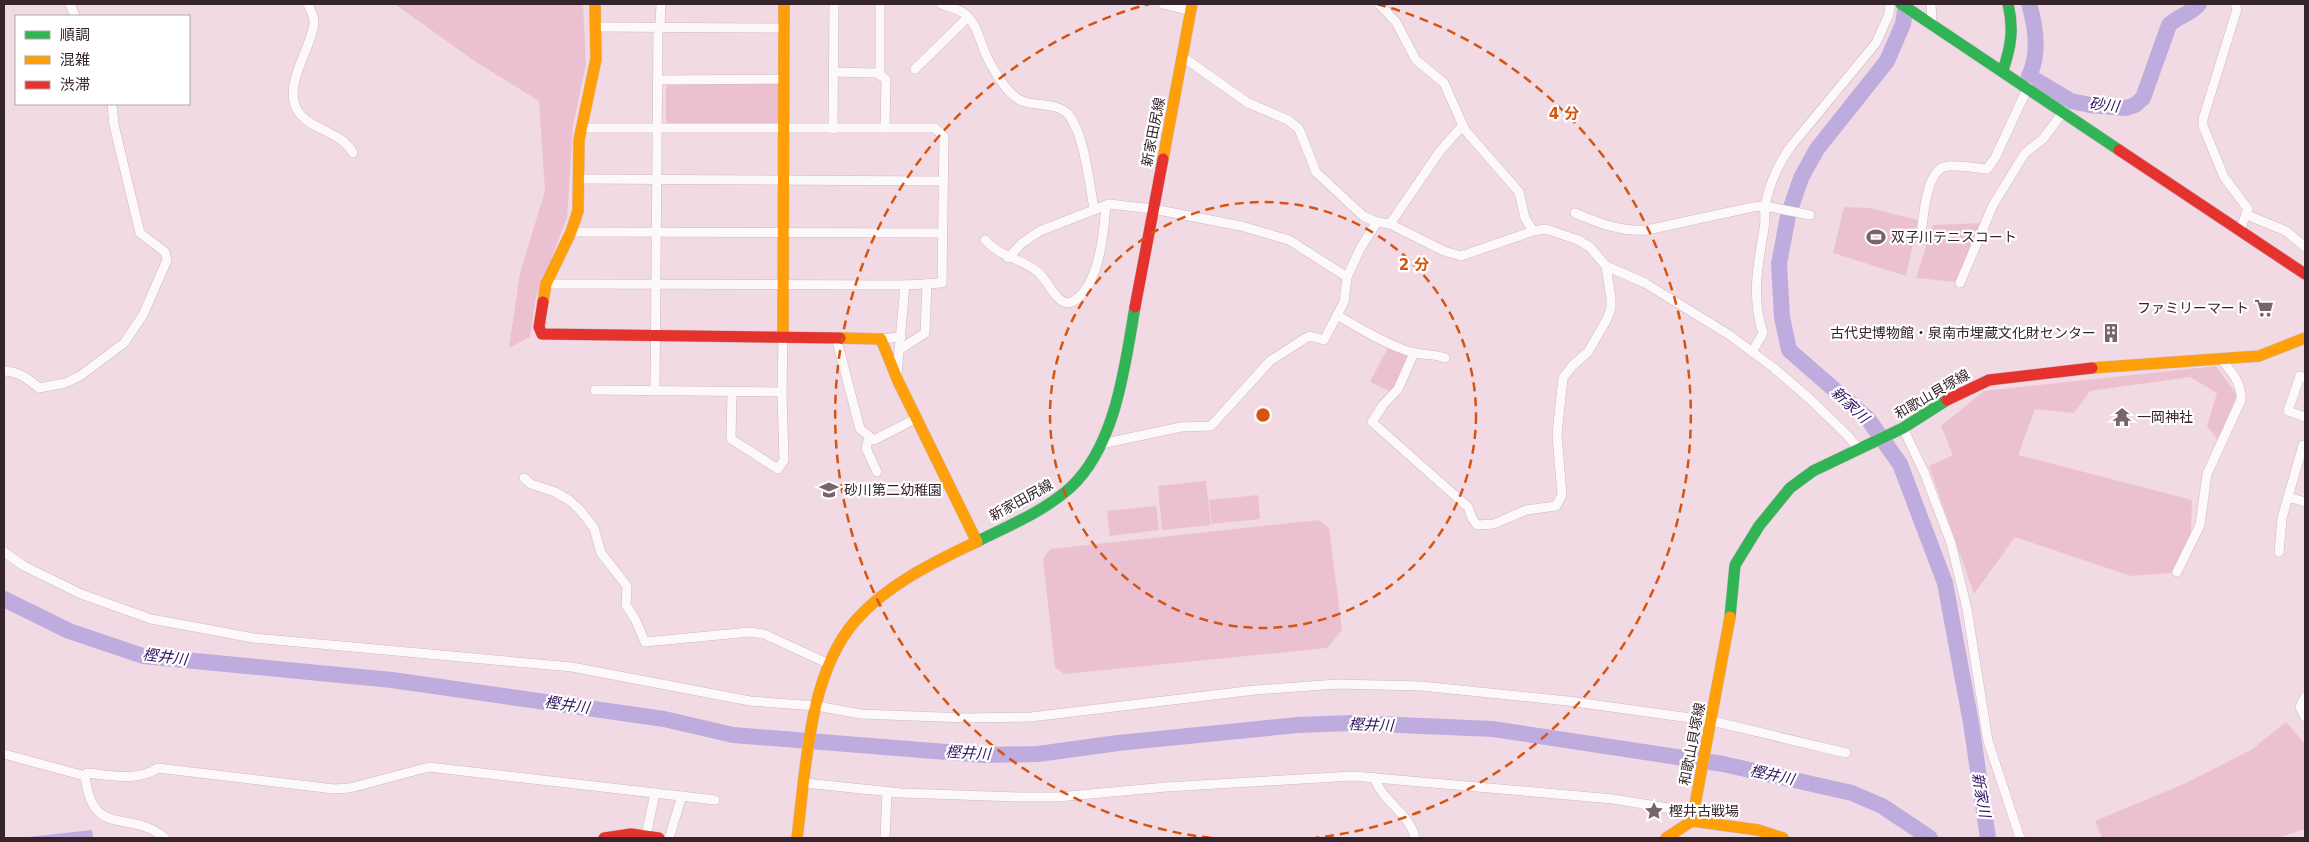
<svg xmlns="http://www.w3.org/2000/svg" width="2309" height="842" font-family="'DejaVu Sans','Noto Sans JP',sans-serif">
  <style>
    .green { fill: #ebc1d2 }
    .water { fill: #beacde }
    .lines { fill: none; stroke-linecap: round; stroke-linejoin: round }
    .river { stroke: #beacde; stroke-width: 16 }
    .street-casing { stroke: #ccb9c1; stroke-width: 10 }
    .fast-casing { stroke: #ccb9c1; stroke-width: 12 }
    .slow-casing { stroke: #ccb9c1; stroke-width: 12 }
    .jam-casing { stroke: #ccb9c1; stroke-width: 12 }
    .street { stroke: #fdf9fb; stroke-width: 9 }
    .fast { stroke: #30b455; stroke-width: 11 }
    .slow { stroke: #ff9f0a; stroke-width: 11 }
    .jam { stroke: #e5322d; stroke-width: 11 }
    .ring { fill: none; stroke: #d6540f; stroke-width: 2.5; stroke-dasharray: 9 6 }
    .labels { text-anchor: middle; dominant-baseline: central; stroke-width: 4.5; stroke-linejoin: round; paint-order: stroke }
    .street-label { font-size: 14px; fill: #35242b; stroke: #fff }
    .poi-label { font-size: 14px; fill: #35242b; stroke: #fff; text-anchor: start }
    .water-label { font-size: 15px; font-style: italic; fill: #311462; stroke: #fff }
    .centre { fill: #d6540f; stroke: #fff; stroke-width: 2.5 }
    .ring-label { font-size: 15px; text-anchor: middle; font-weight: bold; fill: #d6540f; stroke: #fff; stroke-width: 4.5; stroke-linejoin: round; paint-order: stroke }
  </style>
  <rect width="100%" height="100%" fill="#f2dae4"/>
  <g class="green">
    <path d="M395,4h188l3,60 -13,62 -6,92 -31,79 -6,40 -21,11 11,-75 25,-82 -6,-90 -63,-39z"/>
    <path d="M780,81v45h-114v-42z"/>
    <path d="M1844,207l25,1 49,12 -12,56 -73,-23z"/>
    <path d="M1981,223l-25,59 -40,-4 17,-53z"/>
    <path d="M1390,344l20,11 -18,37 -22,-10z"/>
    <path d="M2216,366l21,29 -19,45 -11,-14 10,-33 -27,-16 -100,14 -16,22 -39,-4 -17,46 174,45 -1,34 -20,39 -40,3 -116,-39 -41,57 -45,-128 24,-11 -12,-29 43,-35z"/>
    <path d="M1206,481l5,44 -49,5 -4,-44z"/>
    <path d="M1258,495l2,24 -48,5 -3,-24z"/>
    <path d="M1156,506l3,24 -49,6 -3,-25z"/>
    <path d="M1319,520l10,8 13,102 -15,18 -263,26 -9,-7 -12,-108 7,-10z"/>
    <path d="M2286,722l19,22v85l-27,9h-176l-7,-17 91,-38 65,-33z"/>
  </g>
  <path class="water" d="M92,830l1,8h-74z"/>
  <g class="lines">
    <g class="river">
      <path d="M1906,4l-3,20 -16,37 -70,88 -16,29 -13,38 -9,48 3,53 7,33 79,69 32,45 45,119 26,140 17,115"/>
      <path d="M2029,4c7,23 11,49 0,72l42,25 19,4 36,3 9,-3 8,-7 26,-73c9,-9 22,-11 30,-21"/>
      <path d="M4,599l65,32 74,25 249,24 272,39 69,16 251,20 54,-1 80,-11 180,-18 54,-2 141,6 230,35 129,29 30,13 48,32"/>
    </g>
    <g class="street-casing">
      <g id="street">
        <path d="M70,4l5,12"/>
        <path d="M308,4c2,5 6,12 6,18 -1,24 -30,60 -18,86 12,23 45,22 57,45"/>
        <path d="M941,4c8,3 18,5 24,10 12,10 15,27 21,41 7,14 16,31 28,41 14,13 40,4 54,18 16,19 22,71 26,96"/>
        <path d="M1163,4l28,7"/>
        <path d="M1379,4l17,18 20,38 28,23 21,47 54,62 6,26 8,13"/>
        <path d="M1931,4l1,19"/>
        <path d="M2235,4l2,5 -34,110v7l21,51 24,32 -8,21"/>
        <path d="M595,27l189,1"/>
        <path d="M660,27l1,-23"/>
        <path d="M1183,57l65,46 40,17 11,9 17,43 47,44 14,6 13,2 54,27 17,5 72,-25 13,-2 32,11 12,7 16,19 39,17 86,53 43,32 37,32 36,35 12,14"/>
        <path d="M915,69l53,-52"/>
        <path d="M833,72l43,1 10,6 -1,49"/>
        <path d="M880,74v-70"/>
        <path d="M657,80l126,-1"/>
        <path d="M833,129l1,-125"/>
        <path d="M579,179l364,2"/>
        <path d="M1575,213c24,10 45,19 72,17l106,-23 12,-1 45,9"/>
        <path d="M2247,215l39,16 19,16"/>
        <path d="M1390,224l50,-73 23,-26"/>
        <path d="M1922,227c2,-16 5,-59 26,-61 12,-1 26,2 39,3l8,-11 33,-71"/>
        <path d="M571,232l371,1"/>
        <path d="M985,240c17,19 40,19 55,34 9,9 16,29 29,29 30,-10 35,-72 37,-98"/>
        <path d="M1008,258l14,-15 18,-12 69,-27 44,5 88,17 48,14 58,37"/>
        <path d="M1960,283l33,-78 32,-52 18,-14 21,-28"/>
        <path d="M546,284l359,1 37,-2 2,-146 -9,-9h-353"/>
        <path d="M1337,315c20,12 55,33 78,38 11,2 19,1 30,5"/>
        <path d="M836,337l24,92 14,11 43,-22"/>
        <path d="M881,339l20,-2"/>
        <path d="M899,350l26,-17 2,-49"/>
        <path d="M1752,352l11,-19c-12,-35 -5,-70 1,-104 2,-8 0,-16 1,-23 4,-21 14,-44 27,-61l84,-102 13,-29 1,-10"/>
        <path d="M1414,353l-16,36 -15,16 -11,17 96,85 4,11 5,7 17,-1 32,-14 30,-4 6,-11 -5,-61 6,-56 10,-13 15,-13 19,-33 4,-11v-9l-5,-33"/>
        <path d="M4,371c16,1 23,7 35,17l26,-5 15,-7 44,-33 19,-28 24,-55 -2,-8 -25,-19 -26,-108 -2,-21"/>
        <path d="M897,374l8,-89"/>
        <path d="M2305,378l-5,-2 -12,35 17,6"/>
        <path d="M595,390l187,2 1,-55"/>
        <path d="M655,391l3,-364"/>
        <path d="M732,392l-1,47 47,30 6,-9 -2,-68"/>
        <path d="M1903,428l21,44 27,71 16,66 21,132 32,97"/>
        <path d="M869,438l-3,10 11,24"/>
        <path d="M1101,444l80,-17 30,-1 59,-65 34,-22 6,-3 14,4 20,-38 3,-25 14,-30 16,-25"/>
        <path d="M524,478l7,6 24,8 14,8 11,10 14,18 7,25 26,33 -1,19 9,14 10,23 105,-10 14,2 65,30"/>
        <path d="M2288,497l17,5"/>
        <path d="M4,552l20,14 57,28 70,25 44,8 58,11 319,29 178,34 67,5 43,8 107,4 64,-1 224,-27 82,-6 84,2 147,15 144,20 134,32"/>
        <path d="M2279,552l3,-34 21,-73 2,1"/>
        <path d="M2177,572l23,-47 7,-51 34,-74c1,-17 -10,-29 -21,-42"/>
        <path d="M2305,697l-5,10 5,10"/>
        <path d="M4,754l81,22c8,64 43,32 80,62"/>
        <path d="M85,776l2,-3c23,2 51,9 71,-5l176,21 16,-1 79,-21 286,33"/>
        <path d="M1374,777c8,25 36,36 41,61"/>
        <path d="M805,783l96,10 117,4h40l108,-10 187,-11 260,23 80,13"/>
        <path d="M646,836l9,-43"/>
        <path d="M669,838l13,-42"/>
        <path d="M885,838l2,-46"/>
      </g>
    </g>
    <g class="fast-casing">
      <g id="fast">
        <path d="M1901,4l218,146"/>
        <path d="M2003,70c8,-23 11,-42 5,-66"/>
        <path d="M974,543c32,-16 69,-31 96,-55 46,-42 55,-123 65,-181"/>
        <path d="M1730,617l5,-52 24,-39 31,-38 23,-17 90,-43 44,-28"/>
      </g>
    </g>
    <g class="slow-casing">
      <g id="slow">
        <path d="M1163,159l29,-155"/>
        <path d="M543,302l3,-18 25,-52 7,-21 1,-71 17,-81 -1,-55"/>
        <path d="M783,337l1,-333"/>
        <path d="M840,338l41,1 17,42 79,161"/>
        <path d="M2092,368l167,-12 46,-18"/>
        <path d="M1692,821l66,9 25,8"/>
        <path d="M797,838c9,-69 11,-164 59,-218 31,-35 76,-57 118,-77"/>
        <path d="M1666,838l26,-17 38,-204"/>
      </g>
    </g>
    <g class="jam-casing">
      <g id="jam">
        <path d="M2119,150l186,124"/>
        <path d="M543,302l-4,25 3,7 298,4"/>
        <path d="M1135,307l28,-148"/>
        <path d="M1947,400l42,-20 103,-12"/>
        <path d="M604,838l27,-4 28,4"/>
      </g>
    </g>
    <use href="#street" class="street"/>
    <use href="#fast" class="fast"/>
    <use href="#slow" class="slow"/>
    <use href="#jam" class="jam"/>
  </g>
  <g class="ring">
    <circle cx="1263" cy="415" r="213"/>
    <path d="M1211 838A426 426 0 0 1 1149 4M1377 4A426 426 0 0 1 1315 838"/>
  </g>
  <defs>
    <g id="stadium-bare" transform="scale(1.5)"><path d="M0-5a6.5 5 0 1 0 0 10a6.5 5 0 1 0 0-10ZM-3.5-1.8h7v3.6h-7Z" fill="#77646c" stroke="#fff" stroke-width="2.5" paint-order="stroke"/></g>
    <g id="supermarket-bare" transform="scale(1.5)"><path d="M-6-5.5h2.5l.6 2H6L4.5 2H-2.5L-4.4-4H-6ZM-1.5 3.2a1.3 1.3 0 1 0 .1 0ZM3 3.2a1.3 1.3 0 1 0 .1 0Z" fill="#77646c" stroke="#fff" stroke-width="2.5" paint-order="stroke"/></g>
    <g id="building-bare" transform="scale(1.5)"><path d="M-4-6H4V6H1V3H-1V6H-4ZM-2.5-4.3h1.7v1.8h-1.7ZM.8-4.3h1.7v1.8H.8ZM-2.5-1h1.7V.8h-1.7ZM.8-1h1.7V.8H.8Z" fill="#77646c" stroke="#fff" stroke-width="2.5" paint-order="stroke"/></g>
    <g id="temple-bare" transform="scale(1.5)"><path d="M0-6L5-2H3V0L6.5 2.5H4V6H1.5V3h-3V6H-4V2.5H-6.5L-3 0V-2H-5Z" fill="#77646c" stroke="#fff" stroke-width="2.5" paint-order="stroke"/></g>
    <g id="school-bare" transform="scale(1.5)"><path d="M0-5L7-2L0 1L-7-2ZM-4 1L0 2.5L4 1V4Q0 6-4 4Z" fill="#77646c" stroke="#fff" stroke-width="2.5" paint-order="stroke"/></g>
    <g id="sight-bare" transform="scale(1.5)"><path d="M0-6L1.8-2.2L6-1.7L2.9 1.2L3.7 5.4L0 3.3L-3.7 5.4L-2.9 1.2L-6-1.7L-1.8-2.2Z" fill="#77646c" stroke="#fff" stroke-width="2.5" paint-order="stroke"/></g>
  </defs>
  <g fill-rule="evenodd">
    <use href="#stadium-bare" x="1876" y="237"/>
    <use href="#supermarket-bare" x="2264" y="308"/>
    <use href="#building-bare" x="2111" y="333"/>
    <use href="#temple-bare" x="2122" y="417"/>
    <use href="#school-bare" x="829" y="490"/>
    <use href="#sight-bare" x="1654" y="811"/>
  </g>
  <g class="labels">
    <g class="street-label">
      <text transform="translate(1153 132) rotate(-79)">新家田尻線</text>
      <text transform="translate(1932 394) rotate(-30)">和歌山貝塚線</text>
      <text transform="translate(1021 500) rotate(-29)">新家田尻線</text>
      <text transform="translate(1692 744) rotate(-79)">和歌山貝塚線</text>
    </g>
    <g class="poi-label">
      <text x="1891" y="237">双子川テニスコート</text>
      <text x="2249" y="308" text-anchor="end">ファミリーマート</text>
      <text x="2096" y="333" text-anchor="end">古代史博物館・泉南市埋蔵文化財センター</text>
      <text x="2137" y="417">一岡神社</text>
      <text x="844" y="490">砂川第二幼稚園</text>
      <text x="1669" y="811">樫井古戦場</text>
    </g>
    <g class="water-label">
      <text transform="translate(2104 105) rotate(7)">砂川</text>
      <text transform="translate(1850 405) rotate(43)">新家川</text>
      <text transform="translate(165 657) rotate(7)">樫井川</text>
      <text transform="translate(567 705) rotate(8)">樫井川</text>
      <text transform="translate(1371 725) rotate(2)">樫井川</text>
      <text transform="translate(968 753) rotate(3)">樫井川</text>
      <text transform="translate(1772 775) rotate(12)">樫井川</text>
      <text transform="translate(1981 795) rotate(80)">新家川</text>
    </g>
  </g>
  <circle cx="1263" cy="415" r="8" class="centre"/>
  <g class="ring-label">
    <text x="1564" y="119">4 分</text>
    <text x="1414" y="270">2 分</text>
  </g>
  <rect width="2309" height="842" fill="none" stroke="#35242b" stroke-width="10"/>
  <rect x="15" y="15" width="175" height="90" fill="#ffffff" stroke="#aea7aa"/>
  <rect x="25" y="31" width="25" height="8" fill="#30b455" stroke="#aea7aa"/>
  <text x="60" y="40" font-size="15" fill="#35242b">順調</text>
  <rect x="25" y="56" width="25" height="8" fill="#ff9f0a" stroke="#aea7aa"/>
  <text x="60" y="65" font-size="15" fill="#35242b">混雑</text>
  <rect x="25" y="81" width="25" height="8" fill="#e5322d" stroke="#aea7aa"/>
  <text x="60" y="90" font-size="15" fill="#35242b">渋滞</text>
</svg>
